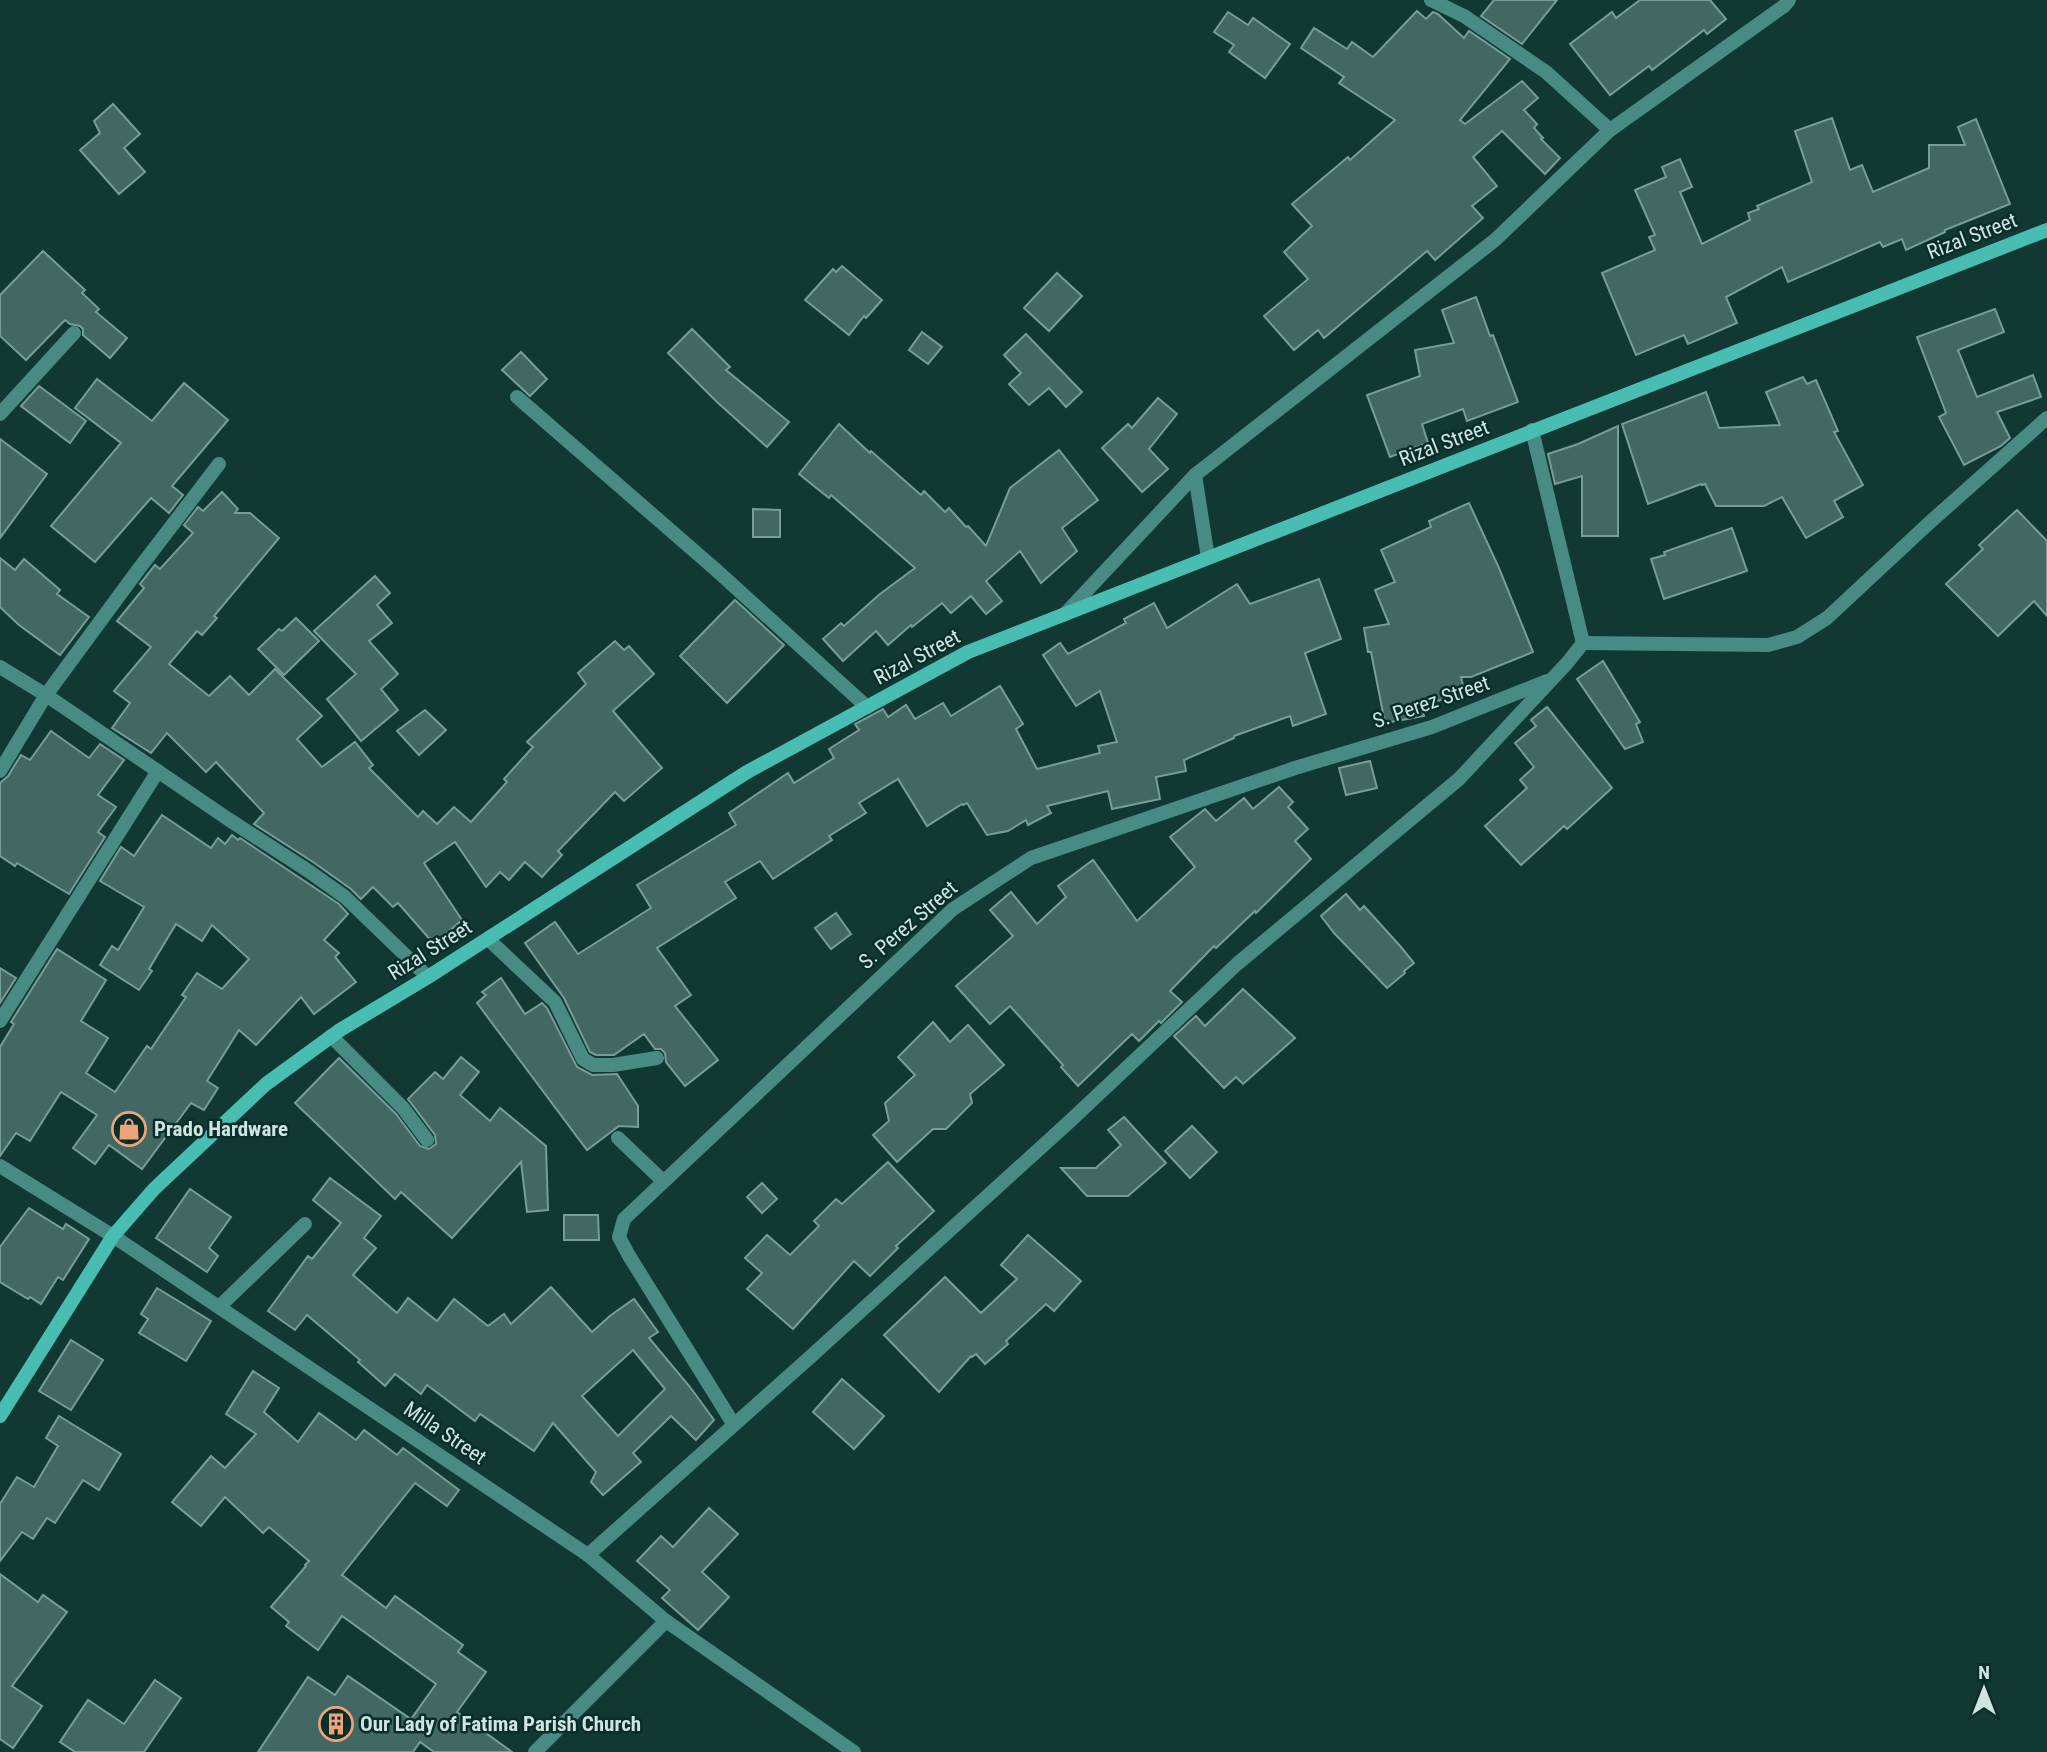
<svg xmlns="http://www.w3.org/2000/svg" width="2047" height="1752" font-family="'Roboto Condensed',sans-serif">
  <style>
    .building { fill: #436863; stroke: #769d98; stroke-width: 2; fill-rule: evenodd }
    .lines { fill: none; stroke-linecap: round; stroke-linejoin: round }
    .lane { stroke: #478b84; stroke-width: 14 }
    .street { stroke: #478b84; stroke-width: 14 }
    .secondary { stroke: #48beb3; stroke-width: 14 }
    .labels { text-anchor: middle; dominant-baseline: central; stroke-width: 5; stroke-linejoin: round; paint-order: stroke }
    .street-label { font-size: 21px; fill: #d0e4e1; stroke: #062e2a }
    .poi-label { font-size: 21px; font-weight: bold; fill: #d0e4e1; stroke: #062e2a; text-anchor: start }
  </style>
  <rect width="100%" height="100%" fill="#123834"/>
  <g class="building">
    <path d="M1494,0h63l-35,44 -41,-28z"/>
    <path d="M1640,0h70l16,19 -19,15 -3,-4 -52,40 -3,-4 -39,29 -40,-51 42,-32 4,6z"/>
    <path d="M1417,11l9,8 7,-7 5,2 26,24 5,-7 41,28 -50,61 5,4 57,-43 16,17 -14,12 13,14 -3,4 9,10 -2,1 19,19 -15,16 -43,-43 -29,26 24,29 -25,20 11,12 -48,42 -8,-9 -103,87 -6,-8 -24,20 -30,-34 44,-37 -24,-27 28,-26 -20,-22 56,-47 2,3 45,-40 -56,-37 5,-6 -43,-29 13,-20 33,21 5,-7 21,15z"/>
    <path d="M1228,12l20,13 5,-7 37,26 -25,34 -36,-26 5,-7 -20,-13z"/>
    <path d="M113,104l27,30 -16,14 21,24 -26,22 -39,-44 20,-17 -6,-12z"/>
    <path d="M1832,118l18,52 12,-5 11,27 56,-24v-23h36l-7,-18 18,-8 34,85 -65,26v2l-39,18 -4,-11 -19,8 -3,-5 -92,40 -6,-15 -56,30 11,26 -49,21 -4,-9 -48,20 -34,-82 53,-23 -6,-13 6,-2 -20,-45 31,-13 -4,-10 18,-8 12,28 -12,5 22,52 48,-24 -2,-7 11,-4 -2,-3 55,-24 -17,-51z"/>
    <path d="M43,251l42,39 -3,3 17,16 -3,3 31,26 -17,20 -27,-23v-6l-3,-3 -10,-2 -5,-4 -39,40 -26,-24v-41z"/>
    <path d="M842,266l40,34 -16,18 -2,-2 -15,19 -44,-35 28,-31 3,3z"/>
    <path d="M1057,273l25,23 -33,35 -25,-23z"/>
    <path d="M1476,297l14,39 3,-1 25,67 -51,19 -4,-12 -41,15 6,19 -38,14 -23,-62 53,-19 -5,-26 39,-7 -12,-33z"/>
    <path d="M1995,309l9,23 -46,18 19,47 56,-22 8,22 -44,15 13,26 -9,8 -37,19 -25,-48 7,-4 -29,-76z"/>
    <path d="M692,329l38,38 -4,3 63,52 -22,25 -50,-45 -49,-49z"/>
    <path d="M922,332l20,15 -14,17 -19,-14z"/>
    <path d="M1026,334l56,58 -16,15 -17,-19 -20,17 -20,-21 12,-11 -17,-18z"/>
    <path d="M521,352l26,27 -17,17 -28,-26z"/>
    <path d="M1803,377l4,7 9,-4 22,51 -4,1 29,53 -29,16 9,16 -37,21 -24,-41 -18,9h-48l-11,-22 -3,1 -1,-1 -53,20 -26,-80 84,-32 13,36 61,-3 -14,-33z"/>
    <path d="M97,379l55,42 32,-38 44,37 -56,66 11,9 -14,18 -18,-15 -56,64 -44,-36 70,-83 -46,-35z"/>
    <path d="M39,386l47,35 -16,22 -49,-37z"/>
    <path d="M1158,398l19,16 -28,35 19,20 -26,23 -40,-44 26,-24 4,4z"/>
    <path d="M839,424l31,29 1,-2 50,44 3,-4 21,21 4,-4 17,19 2,-1 18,20 24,-58 49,-38 39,50 -36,28 15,23 -36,32 -21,-32 -34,30 16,20 -16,13 -15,-18 -20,17 -9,-10 -30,24 -1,-2 -23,20 -12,-14 -33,30 -20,-22 18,-16 3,3 36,-32 35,-26 -84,-73 -2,3 -30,-24z"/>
    <path d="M1618,426v110h-36v-60l-27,8 -7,-30 30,-10z"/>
    <path d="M0,439l47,35 -47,64z"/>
    <path d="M222,492l16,17 -3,4h15l29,25 -65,78 3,2 -15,17 -5,-4 -28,33 40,32 21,-20 19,19 26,-26 47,47 -25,23 25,28 33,-25 18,23 -4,3 49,49 5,-6 14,13 17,-17 17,15 36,-40 -3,-3 29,-32 -6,-5 59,-58 -8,-11 37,-32 9,9 5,-4 25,28 -41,37 49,57 -38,33 -9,-9 -57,59 4,4 -20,22 -17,-15 -16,18 -9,-8 -14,15 -31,-45 -31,21 38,57 -28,24 -36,-41 -5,4 -20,-20 -12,12 -10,-10 -38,-27 -59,-38 10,-11 -48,-51 -10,10 -39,-39 -16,20 -39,-25 18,-25 -16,-12 37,-44 -34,-26 27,-33 -4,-4 15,-19 5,4 33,-36 -9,-8 14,-18 5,4z"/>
    <path d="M1469,503l30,65 34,84 -62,25h-10l4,17 -44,11 3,11 -39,7 -14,-71h-3l-4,-24 25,-4 -14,-34 20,-8 -14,-32 50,-23 -2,-6z"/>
    <path d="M753,509l27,1v27h-27z"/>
    <path d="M2017,510l30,31v75l-13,-15 -36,35 -52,-52 37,-35 -4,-4z"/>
    <path d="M1732,528l15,43 -83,28 -13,-40 14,-4 -1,-3z"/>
    <path d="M0,558l15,12 9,-11 36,31 -3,4 32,23 -29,38 -41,-30 -19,-18z"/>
    <path d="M375,576l15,17 -13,12 15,18 -23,18 29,33 -17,15 17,21 -37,31 -34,-42 29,-25 -42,-43z"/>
    <path d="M1319,579l22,60 -36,14 21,61 -33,12 -3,-10 -56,20v2l-50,22 2,11 -30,6 4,22 -48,10 -4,-18 -61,15 4,7 -23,12 -2,-5 -18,11 -21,4 -20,-32 -4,2 -1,-1 -35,22 -29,-47 -39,24 7,10 -37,23 3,4 -59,39 -13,-18 -35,21 11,16 -79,50 34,47 -16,11 43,54 -33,26 -19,-24 -1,-9 -4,-4h-6l-11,-15 -30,21h-18l-6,-3 -26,-54 -39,-55 30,-21 23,32 73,-46 -14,-23 99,-60 -7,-12 59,-40 6,10 40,-25 -5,-9 30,-19 -4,-6 28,-15 5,8 18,-12 9,14 28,-16 8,13 49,-30 23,38 -7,5 21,40 63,-16 -2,-7 19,-4 -17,-51 -24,15 -33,-51 17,-12 8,11 58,-31 -2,-4 30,-16 13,25 70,-44 13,20z"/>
    <path d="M735,600l49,45 -57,58 -47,-47z"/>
    <path d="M296,618l23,23 -35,34 -26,-26 21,-20 3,2z"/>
    <path d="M1603,661l37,61 -4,2 7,18 -18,7 -48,-70z"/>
    <path d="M1547,707l65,81 -45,41 -3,-3 -43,39 -36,-39 42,-38 -7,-8 14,-13 -19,-24 21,-17 -5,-6z"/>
    <path d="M425,710l21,20 -27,25 -22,-24z"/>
    <path d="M51,731l38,27 11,-14 24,16 -26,35 18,12 -18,25 7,5 -36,57 -52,-31 -2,3 -15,-10v-73l8,-7 13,-21 9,5z"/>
    <path d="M1370,761l7,27 -31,7 -7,-27z"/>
    <path d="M1279,787l14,15 -5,5 20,22 -13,12 16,18 -55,54 -1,-2 -39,37 -2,-2 -44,45 12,11 -21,21 -2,-2 -20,20 -7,-7 -54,52 -17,-19 2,-2 -53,-59 -20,18 -34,-38 57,-50 -23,-26 21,-18 26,32 29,-27 -8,-11 35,-26 44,61 58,-54 -25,-30 35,-28 11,12 28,-23 9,11z"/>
    <path d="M162,815l49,33 7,-10 7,6 7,-9 6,5 2,-2 99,66 9,10 -24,26 15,13 -4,4 21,25 -42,32 -13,-17 -45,48 -17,-15 -32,51 11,7 -14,22 -13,-7 -49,66 -33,-24 -14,19 -22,-16 24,-33 -36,-23 -31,49 -14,-8 -16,23v-109l14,-23 -3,-2 46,-73 49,31 -25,41 27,17 -22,35 29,19 32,-46 4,3 35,-52 -4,-2 15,-22 25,16 27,-30 -37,-34 -10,16 -26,-17 -27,45 3,2 -13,19 -39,-25 12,-19 6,4 26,-43 -44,-26 21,-34 13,9z"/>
    <path d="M1346,894l14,16 4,-4 37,41 13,16 -10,8 1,2 -18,15 -53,-55 -13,-17z"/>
    <path d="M836,913l15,21 -20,15 -16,-21z"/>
    <path d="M0,968l16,10 -16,25z"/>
    <path d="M501,978l24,36 17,-11 5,5 30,59 15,8 25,-1 21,32v21l-19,-1 -32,24 -110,-147 9,-8 -4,-3z"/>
    <path d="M1243,989l52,49 -52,46 -7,-7 -12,11 -50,-52 22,-20 9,10z"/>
    <path d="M933,1022l17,20 18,-17 36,40 -34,29 2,9 -26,26h-13l-36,33 -24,-27 16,-14 -4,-18 30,-28 -17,-18z"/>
    <path d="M461,1057l18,15 -19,23 30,26 10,-13 46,38 2,64 -21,2 -6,-50 -69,76 -51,-46 -6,7 -100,-96 44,-45 57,56 24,32 9,3 7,-5 -1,-9 -27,-36 27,-27 8,7z"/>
    <path d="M1124,1117l42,46 -38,33h-41l-26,-28h35l25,-23 -13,-15z"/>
    <path d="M1192,1126l25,26 -27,26 -25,-27z"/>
    <path d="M888,1162l46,49 -38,35 2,2 -28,28 -16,-15 -61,68 -46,-40 15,-16 -17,-15 22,-23 23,20 29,-29 -5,-5 22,-22 6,5z"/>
    <path d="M330,1178l51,38 -17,22 12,10 -23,27 44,38 11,-15 29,23 17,-22 34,27 16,-12 7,10 40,-37 41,45 19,-17 23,-16 24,33 -9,6 41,49 24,33 -18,20 -25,-24 -38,37 8,9 -38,33 -12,-13 5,-10 -43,-49 -19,28 -54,-37 -5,7 -48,-36 -6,9 -26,-20 -10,12 -27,-24 2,-2 -53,-45 -12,15 -27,-19 40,-55 4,3 29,-36 -28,-23zM633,1350l32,39 -47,47 -36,-40z"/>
    <path d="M762,1183l15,16 -15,14 -15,-16z"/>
    <path d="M190,1189l41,28 -22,31 9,8 -11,16 -51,-34z"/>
    <path d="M29,1208l34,21 3,-5 23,15 -26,41 -5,-3 -17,27 -11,-7 -2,2 -28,-17v-35z"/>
    <path d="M564,1215h34l1,25h-35z"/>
    <path d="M1028,1235l53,46 -27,30 -8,-7 -40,37 2,3 -23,20 -9,-10 -4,3 -1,-1 -32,36 -55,-57 61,-58 36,36 36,-34 -16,-14z"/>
    <path d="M157,1288l54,33 -25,40 -47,-28 9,-14 -7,-5z"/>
    <path d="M71,1340l32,20 -32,50 -32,-19z"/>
    <path d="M253,1371l26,17 -15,24 34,30 21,-29 37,27 8,-10 33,25 6,-7 56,42 -12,16 -32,-23 -73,92 44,33 9,-12 68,49 -5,7 28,20 -29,40 55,40h-78l-14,-10 -7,10h-155l50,-75 27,18 13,-19 63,43 25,-35 -94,-68 -24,34 -32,-24 3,-4 -18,-15 35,-41 -1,-1 4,-4 -40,-34 -6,6 -38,-36 -24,29 -29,-24 39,-46 14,12 31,-34 -30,-20z"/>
    <path d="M842,1379l42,37 -30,33 -41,-37z"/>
    <path d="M59,1416l62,38 -22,36 -16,-10 -28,43 -8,-5 -14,21 -11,-7 -22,29v-57l17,-27 17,10 24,-41 -12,-8z"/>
    <path d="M709,1508l29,26 -36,38 27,25 -31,33 -36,-32 8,-8 -33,-29 24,-25 12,11z"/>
    <path d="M0,1574l38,28 5,-7 24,17 -55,74 30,20 -29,42 -13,-9z"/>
    <path d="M155,1680l26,18 -37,54h-69l-15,-10 28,-42 36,24z"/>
  </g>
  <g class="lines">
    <path class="lane" d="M517,397l198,172 152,138"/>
    <g class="street">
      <path d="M1431,0l33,16 82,56 64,58"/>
      <path d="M0,414l74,-81"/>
      <path d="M1532,430l51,213"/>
      <path d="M1208,558l-13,-83 300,-235 115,-110 174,-124 5,-6"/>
      <path d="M1064,615l131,-140"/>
      <path d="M1583,643l185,2 29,-8 30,-19 101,-94 119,-106"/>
      <path d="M0,667l46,28 182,124 79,51 38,27 83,80"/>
      <path d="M0,771l46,-76 92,-125 81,-106"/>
      <path d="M488,939l67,63 28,57 10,6h20l44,-7"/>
      <path d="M0,1021l158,-250"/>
      <path d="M331,1036l72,72 24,32"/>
      <path d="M618,1138l45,43"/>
      <path d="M0,1166l113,70 475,319 78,66 188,131"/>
      <path d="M219,1307l86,-83"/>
      <path d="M734,1425l-106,-171 -9,-17 5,-18 329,-310 78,-51 264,-90 137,-41 115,-46"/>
      <path d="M588,1555l220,-196 261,-237 168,-158 222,-185 109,-117 15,-19"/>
      <path d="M535,1752l131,-131"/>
    </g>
    <path class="secondary" d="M0,1416l113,-180 41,-47 112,-105 74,-54 88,-53 319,-205 221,-120 1079,-422"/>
  </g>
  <defs>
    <g id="shop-ring" transform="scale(1.75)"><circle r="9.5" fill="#062e2a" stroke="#efa378" stroke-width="1.5"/><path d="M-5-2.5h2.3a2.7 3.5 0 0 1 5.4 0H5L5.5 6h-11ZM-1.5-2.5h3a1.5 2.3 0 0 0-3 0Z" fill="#efa378"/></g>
    <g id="building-ring" transform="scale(1.75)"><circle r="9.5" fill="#062e2a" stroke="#efa378" stroke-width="1.5"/><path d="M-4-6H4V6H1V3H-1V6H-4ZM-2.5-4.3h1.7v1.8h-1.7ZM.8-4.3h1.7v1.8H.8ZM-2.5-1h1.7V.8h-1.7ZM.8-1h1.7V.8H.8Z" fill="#efa378"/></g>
  </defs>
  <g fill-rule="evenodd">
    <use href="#shop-ring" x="129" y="1129"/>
    <use href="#building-ring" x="336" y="1724"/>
  </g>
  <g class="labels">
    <g class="street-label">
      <text transform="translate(1972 236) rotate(-21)">Rizal Street</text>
      <text transform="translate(1444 443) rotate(-21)">Rizal Street</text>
      <text transform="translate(917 657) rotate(-28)">Rizal Street</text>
      <text transform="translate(1431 702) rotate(-19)">S. Perez Street</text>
      <text transform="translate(908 925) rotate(-41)">S. Perez Street</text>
      <text transform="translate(430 950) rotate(-32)">Rizal Street</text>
      <text transform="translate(445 1433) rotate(34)">Milla Street</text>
    </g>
    <g class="poi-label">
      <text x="154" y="1129">Prado Hardware</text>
      <text x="360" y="1724">Our Lady of Fatima Parish Church</text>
    </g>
  </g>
  <g transform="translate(1984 1689)" stroke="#062e2a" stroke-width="5" paint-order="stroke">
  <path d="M0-5L12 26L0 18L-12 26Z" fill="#d0e4e1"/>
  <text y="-10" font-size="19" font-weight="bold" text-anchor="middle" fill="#d0e4e1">N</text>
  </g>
</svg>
